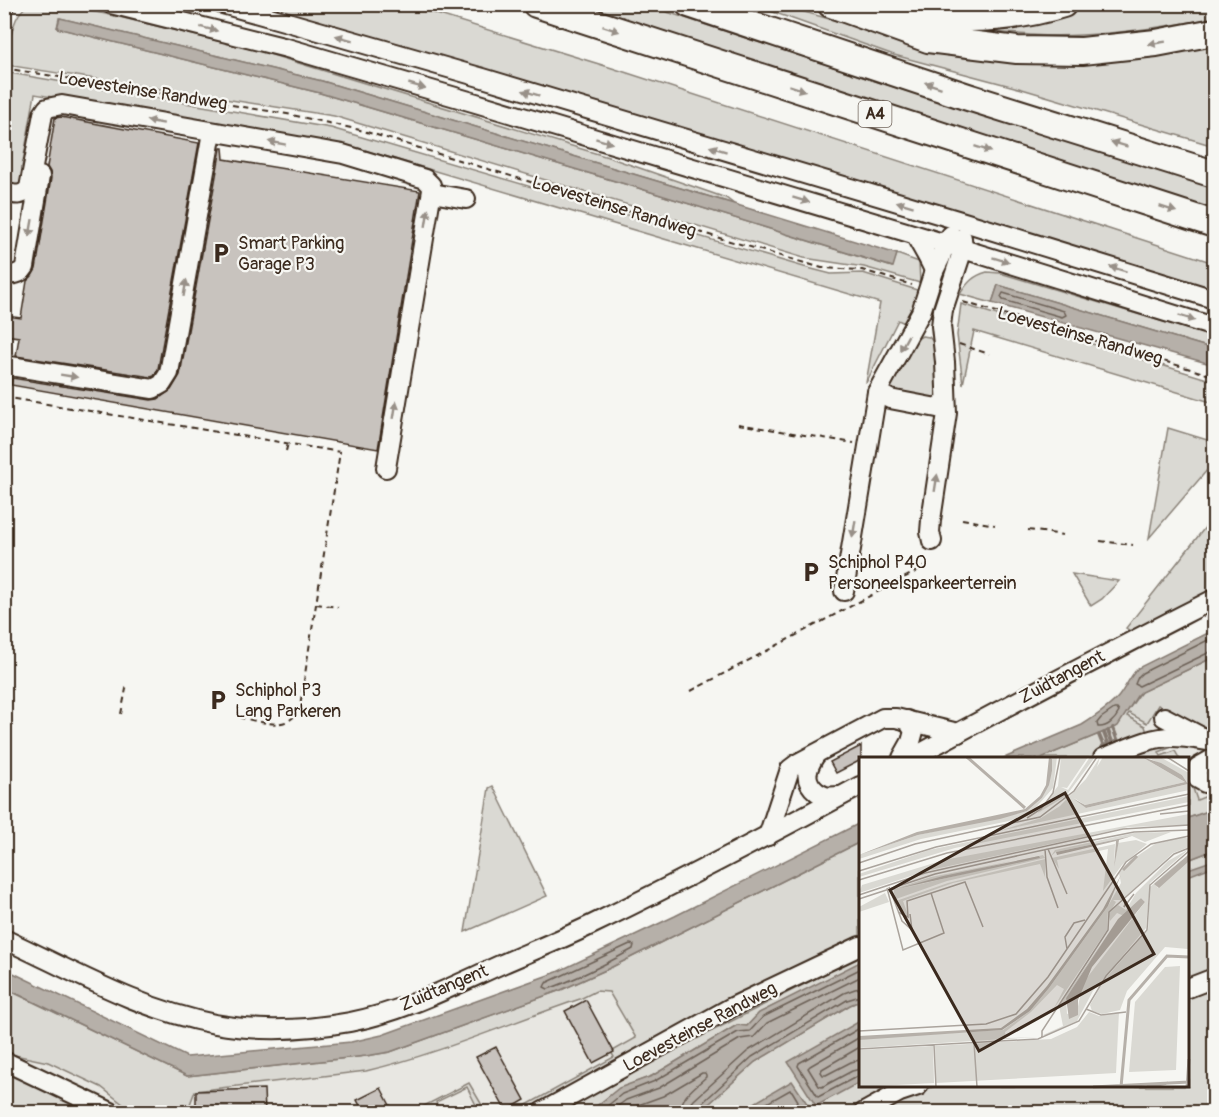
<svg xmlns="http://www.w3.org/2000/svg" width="1219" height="1117" font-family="Pangolin,sans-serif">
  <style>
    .built { fill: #e8e7e2 }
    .green { fill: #dad9d3; stroke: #8a8278; stroke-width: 1.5 }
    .water { fill: #b6b0a9; stroke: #857a71; stroke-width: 1.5 }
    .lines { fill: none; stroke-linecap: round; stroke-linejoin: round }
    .shore { stroke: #6c6056; stroke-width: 1.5 }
    .stream { stroke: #857a71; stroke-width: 4 }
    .building { fill: #c8c3be; stroke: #3b2a1e; stroke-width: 1.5 }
    .minor-casing { stroke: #3b2a1e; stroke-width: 22 }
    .highway-casing { stroke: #3b2a1e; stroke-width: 30 }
    .path { stroke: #3b2a1e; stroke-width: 2; stroke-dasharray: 6 4.5; stroke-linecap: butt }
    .minor { stroke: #f6f6f2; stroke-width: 18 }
    .highway { stroke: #f6f6f2; stroke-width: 26 }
    .oneway { fill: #989088 }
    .labels { text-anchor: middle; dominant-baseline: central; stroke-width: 4.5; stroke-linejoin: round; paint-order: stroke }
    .shield { fill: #f6f6f2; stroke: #73675e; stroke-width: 1.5 }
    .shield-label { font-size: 16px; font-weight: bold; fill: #3b2a1e }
    .street-label { font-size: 18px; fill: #3b2a1e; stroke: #f6f6f2 }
    .poi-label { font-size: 18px; fill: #3b2a1e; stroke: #f6f6f2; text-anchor: start }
    .inset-river { fill: none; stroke: #b6b0a9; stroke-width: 3 }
    .inset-road { fill: none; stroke: #aba49d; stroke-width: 1.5 }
    .view { fill: #3b2a1e; fill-opacity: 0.15; stroke: #3b2a1e; stroke-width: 3 }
    .inset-edge { fill: none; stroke: #3b2a1e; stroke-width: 3 }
  </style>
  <rect width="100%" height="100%" fill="#f6f6f2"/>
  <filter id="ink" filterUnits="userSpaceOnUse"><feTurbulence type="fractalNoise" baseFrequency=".0167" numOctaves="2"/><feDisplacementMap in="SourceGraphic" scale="12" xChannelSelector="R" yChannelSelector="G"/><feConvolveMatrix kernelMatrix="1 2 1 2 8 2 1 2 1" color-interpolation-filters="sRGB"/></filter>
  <g filter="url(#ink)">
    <path class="built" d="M1214,656v456h-1209l-1,-125 183,89 198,-20 224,-80 251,-131v241h328v-328h-138l70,-29 19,-31z"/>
    <g class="green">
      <path d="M28,5h31l52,10 148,36 349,106 118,41 8,6 -412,-123 -263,-63 -2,10 263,65 315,94 257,80 5,-13 22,8 1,21 -56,-16 -60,-9 -470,-142 -328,-51c4,-20 4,-48 22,-60z"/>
      <path d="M255,5h152l205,63 602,195v29z"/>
      <path d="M584,5h62l257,85 311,95v25l-170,-54z"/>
      <path d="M756,5h24l120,34h314v107l-192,-57 -128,-34 -138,-49z"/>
      <path d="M1093,5h121v13c-44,8 -88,15 -133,17 -41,3 -83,-3 -124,-7l105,-12z"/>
      <path d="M4,72l327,56 473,139 27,7 32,-1 57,18 -13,33 -9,-4 -32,63 14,-80 -526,-156 -319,-53 -13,73 3,5 -1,14 -19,2z"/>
      <path d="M987,272l13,1 214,64v12l-216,-64 -6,18 -32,-9c8,-12 13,-18 27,-22z"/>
      <path d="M961,304l253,77v22l-240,-72 -11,53 -6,-49z"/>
      <path d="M922,336l7,1 5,6 5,50 -7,6 -36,-7 -6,-4v-4l25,-44z"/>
      <path d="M1168,428l46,14v20l-65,76z"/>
      <path d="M1214,516v73l-82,43 -6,-4z"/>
      <path d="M1072,574l47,7 -17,18 -11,7z"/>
      <path d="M1214,657v76c-20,-2 -39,-18 -56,-28l-11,18 -18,-10 -2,3 18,10 2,7 -27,9 6,16h-4l-7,-18 6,18h-4l-7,-17 6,17h-4l-7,-15 5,15h-4l-5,-13 1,6 -11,7h-50l75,-31 25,-35z"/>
      <path d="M1177,745l-18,7 2,4 14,-5 4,7h-52l-1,-2 27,-10z"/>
      <path d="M1188,774l9,26 17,-7v16l-26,9z"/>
      <path d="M493,786l54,110 -82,36 24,-144z"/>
      <path d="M860,842v99l-334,171h-12l100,-55 -3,-5 25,-14 -27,-46 -13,-1 -16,8c-71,24 -141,55 -214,72l-171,20 -8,21h-54l-32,-25 -53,-25 -43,-9 -1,-65 183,88 179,-20 24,-4 171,-62 49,-22z"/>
      <path d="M1214,850v123l-26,9v-122z"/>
      <path d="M860,956v8l-101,49 -12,13 -10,-1 -85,51 -33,13 -24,19 -1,4h-32l3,-3 19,-13z"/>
      <path d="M1214,986v126h-340l12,-7 49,-19h253v-90z"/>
      <path d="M860,1001v85h36l-46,26h-150l55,-50 95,-57z"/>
      <path d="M5,1069l89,43h-89z"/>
      <path d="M469,1083l17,29h-18l-1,-1 9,-6 -9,-18 -31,15 4,10 15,-6 3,6h-41l-1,-2z"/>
    </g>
    <g class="water">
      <path d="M60,18l262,63 412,123 163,50 -4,13 -258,-80 -315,-94 -263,-65z"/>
      <path d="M998,285l216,64v16l-222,-62z"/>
      <path d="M1214,630v27l-73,35 -4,4 -19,30 -2,1 -75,31h-37l78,-33c11,-7 29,-19 37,-29 7,-9 11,-20 19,-28z"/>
      <path d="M1214,809v41l-26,10v-42z"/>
      <path d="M860,823v19l-250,126 -49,22 -171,62 -24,4 -179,20 -182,-88v-19l182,88 164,-15 31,-7 175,-63 118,-56z"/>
      <path d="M1214,860v6l-26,10v-7z"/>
      <path d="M860,962v39l-10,4 -95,57 -55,50h-106v-4l25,-20 33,-12 85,-51 10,1 12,-13z"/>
      <path d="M860,1021v61l-44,24 -28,-44z"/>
      <path d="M792,1081l16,24 -14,7h-55z"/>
    </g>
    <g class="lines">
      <g class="shore">
        <path d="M1003,293l61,18 2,4 -4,2 -59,-17 -2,-3z"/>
        <path d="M1214,637l-72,36 -4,4 -3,7 4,2 71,-34h4"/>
        <path d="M1114,709h3l2,3c-4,8 -12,16 -21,15l-1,-4 4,-5z"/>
        <path d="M630,944l4,1 -1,4c-27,15 -56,30 -85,40l-4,-2 2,-4z"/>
        <path d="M860,1028l-61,35 -1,3 20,31 38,-20h4"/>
        <path d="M860,1037l-50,29 -2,2 11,18 3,1 30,-16 8,-2"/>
        <path d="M860,1047l-38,22 -1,3 2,3h3l25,-13 9,-2"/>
        <path d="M600,1112l22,-18 33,-13 83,-49 12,-1 13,-14 97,-48"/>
        <path d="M610,1112l16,-12 33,-12 81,-49 14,-2 13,-14 93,-46"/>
        <path d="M625,1112l5,-4 33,-12 39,-23h3l1,2v2c-12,11 -25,19 -26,35"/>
        <path d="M689,1112l1,-7 4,-5 54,-49 96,-58 11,-4 5,-1"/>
        <path d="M697,1112l2,-6 53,-49 95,-57 13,-4"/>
        <path d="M751,1112l39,-22 2,1 6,10 -5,6 -1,5"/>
      </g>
      <g class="stream">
        <path d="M1113,728l7,19"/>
        <path d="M1108,731l6,16"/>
        <path d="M1104,733l6,16"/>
        <path d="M1099,735l7,17"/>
      </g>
    </g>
    <g class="building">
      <path d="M61,117l138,26 -41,226 -4,7 -3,1 -135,-21 3,-19 -15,-2 3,-19 14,2 6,-37 5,-5 4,-7 15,-91 -1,-6 -3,-5 8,-49z"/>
      <path d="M221,148h2l1,11 196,32 -42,258 -367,-64 1,-7 139,22 7,-1 13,-9 9,-15z"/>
      <path d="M861,746v14l-25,13 -6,-11z"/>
      <path d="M586,1000l28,52 -21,11 -28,-52z"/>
      <path d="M496,1047l29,53 -19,11 -30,-54z"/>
      <path d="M381,1088l13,25h-30l-7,-13z"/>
      <path d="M264,1089l1,24h-69v-22z"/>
    </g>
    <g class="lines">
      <g class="minor-casing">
        <g id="minor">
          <path d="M111,4l176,44 189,55 487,146 251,78"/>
          <path d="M222,4l69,19 192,55 478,143 253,78"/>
          <path d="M4,5l1,-1"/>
          <path d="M4,192c11,3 18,5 25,-4l14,-74 4,-6 15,-3 281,49 82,25 6,6 1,5 -46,278"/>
          <path d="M432,193l34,6"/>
          <path d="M915,235c5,9 16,27 19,36"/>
          <path d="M4,274c9,1 16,1 21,-7l15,-91"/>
          <path d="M4,365l149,24 9,-5 7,-11 43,-241"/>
          <path d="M877,392l13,7 47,9 9,-7"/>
          <path d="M932,541l-2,-9 1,-12 16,-107 -2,-51 -4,-36 2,-16 20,-61 -1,-11"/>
          <path d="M844,591l33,-199 44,-80 13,-41 7,-14 4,-14 6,-8"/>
          <path d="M1164,717l36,19"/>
          <path d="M816,754c-9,14 -14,26 1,38 3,2 5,3 8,4 5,1 10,0 15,0"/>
          <path d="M902,758l9,-16 3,-11 -7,-11"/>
          <path d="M912,758c99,-55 201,-107 302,-159"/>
          <path d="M1103,758c22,-8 45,-21 69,-21 14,0 28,3 42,5"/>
          <path d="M1214,758l-16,9 -1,6 1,6 7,4 9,2"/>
          <path d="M768,836l22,-67 8,-6 85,-45h13l62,15"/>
          <path d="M4,939c69,32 136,71 211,85 44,8 91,6 135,-2 53,-10 103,-36 152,-58 30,-13 60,-25 89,-39 91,-44 180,-91 269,-139"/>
          <path d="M1188,988l26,-10"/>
          <path d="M4,1061l107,51"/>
          <path d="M542,1112l190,-105 128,-61"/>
          <path d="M864,1112l36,-20 18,-6"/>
        </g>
      </g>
      <g class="highway-casing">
        <g id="highway">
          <path d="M536,4l678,220"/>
          <path d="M689,4l279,93 246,77"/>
          <path d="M831,4l97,35 89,11 65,1 74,-8 58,-11"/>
          <path d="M870,5c20,4 40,9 60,11 43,5 92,1 133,-12"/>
        </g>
      </g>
      <g class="path">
        <path d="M4,68l283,46 73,16 233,71 229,67 40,2 50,15"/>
        <path d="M963,302l251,74"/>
        <path d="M959,344l30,10"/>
        <path d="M4,397l336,55 -40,254c-2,4 -5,10 -9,13 -13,10 -35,1 -50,-1"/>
        <path d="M738,424l116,19"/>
        <path d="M286,451l2,-8"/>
        <path d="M962,519l33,6"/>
        <path d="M1028,530l35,5"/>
        <path d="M1100,541l33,4"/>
        <path d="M316,604l22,3"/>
        <path d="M691,691l241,-128"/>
        <path d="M121,714l6,-30"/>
      </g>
      <use href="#minor" class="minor"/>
      <use href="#highway" class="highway"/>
    </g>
    <defs><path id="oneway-solid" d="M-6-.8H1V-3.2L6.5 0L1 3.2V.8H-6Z" transform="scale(1.5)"/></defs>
    <g class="oneway">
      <use href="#oneway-solid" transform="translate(209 29) rotate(14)"/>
      <use href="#oneway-solid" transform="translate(611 29) rotate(18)"/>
      <use href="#oneway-solid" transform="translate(344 38) rotate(-164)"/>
      <use href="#oneway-solid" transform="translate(1157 43) rotate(171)"/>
      <use href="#oneway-solid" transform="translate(933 85) rotate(-162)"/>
      <use href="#oneway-solid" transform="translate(417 86) rotate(16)"/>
      <use href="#oneway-solid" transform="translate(797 88) rotate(18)"/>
      <use href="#oneway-solid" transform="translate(531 93) rotate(-163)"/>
      <use href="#oneway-solid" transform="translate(155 122) rotate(-170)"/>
      <use href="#oneway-solid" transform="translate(604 141) rotate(17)"/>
      <use href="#oneway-solid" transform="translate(277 143) rotate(-170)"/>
      <use href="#oneway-solid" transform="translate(1119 144) rotate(-163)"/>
      <use href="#oneway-solid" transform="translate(718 149) rotate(-163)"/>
      <use href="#oneway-solid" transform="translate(983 149) rotate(18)"/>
      <use href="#oneway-solid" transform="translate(801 200) rotate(17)"/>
      <use href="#oneway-solid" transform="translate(905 204) rotate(-163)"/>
      <use href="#oneway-solid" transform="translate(1168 209) rotate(18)"/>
      <use href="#oneway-solid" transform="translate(427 218) rotate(-81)"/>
      <use href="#oneway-solid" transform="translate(31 228) rotate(100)"/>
      <use href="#oneway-solid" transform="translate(1001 260) rotate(17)"/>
      <use href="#oneway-solid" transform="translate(1118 269) rotate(-163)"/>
      <use href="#oneway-solid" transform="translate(185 288) rotate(-80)"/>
      <use href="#oneway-solid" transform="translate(1187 318) rotate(17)"/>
      <use href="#oneway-solid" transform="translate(904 343) rotate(119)"/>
      <use href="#oneway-solid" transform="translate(69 376) rotate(9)"/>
      <use href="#oneway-solid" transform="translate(395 410) rotate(-81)"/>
      <use href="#oneway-solid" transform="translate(936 483) rotate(-81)"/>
      <use href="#oneway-solid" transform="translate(854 529) rotate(99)"/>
    </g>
  </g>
  <defs>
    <g id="parking-bare" transform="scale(1.62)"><path d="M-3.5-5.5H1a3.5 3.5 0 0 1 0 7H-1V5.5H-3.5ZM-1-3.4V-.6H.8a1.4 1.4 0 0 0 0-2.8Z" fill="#3b2a1e" stroke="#f6f6f2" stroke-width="2.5" paint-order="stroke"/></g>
  </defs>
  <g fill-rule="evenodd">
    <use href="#parking-bare" x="221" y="253"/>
    <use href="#parking-bare" x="811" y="572"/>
    <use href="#parking-bare" x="218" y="700"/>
  </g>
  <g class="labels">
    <rect class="shield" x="858.5" y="101" width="33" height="26" rx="4.5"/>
    <g class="shield-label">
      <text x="875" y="114">A4</text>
    </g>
    <g class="street-label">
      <text transform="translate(143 91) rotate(9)">Loevesteinse Randweg</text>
      <text transform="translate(614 207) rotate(17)">Loevesteinse Randweg</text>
      <text transform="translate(1080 336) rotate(16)">Loevesteinse Randweg</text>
      <text transform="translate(1062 677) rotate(-28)">Zuidtangent</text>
      <text transform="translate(444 988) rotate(-23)">Zuidtangent</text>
      <text transform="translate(700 1027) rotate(-28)">Loevesteinse Randweg</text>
    </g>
    <g class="poi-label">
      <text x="238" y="243">Smart Parking<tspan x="238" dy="21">Garage P3</tspan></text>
      <text x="828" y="562">Schiphol P40<tspan x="828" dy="21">Personeelsparkeerterrein</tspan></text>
      <text x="235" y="690">Schiphol P3<tspan x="235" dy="21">Lang Parkeren</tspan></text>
    </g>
  </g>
  <g transform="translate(859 757)">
    <rect width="330" height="330" fill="#f6f6f2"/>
    <path d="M192,0h6l-4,31 -22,25 -22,8 -88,18 -62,20v-4l59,-20 109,-24 15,-13 10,-27zM202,0h27l-21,31 -6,-1 7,3 22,-33h5l-29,39 -28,17 20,-27zM241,0l-3,10 6,-10h39l43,25 -100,23 -11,-7 12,10 102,-24 -6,-9 -35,-18h13l29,16v17l-190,41 42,-13 19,-12 26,-27zM330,39v6l-234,46 -96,29v-3l70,-24zM330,57v11l-60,2 -203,44 -67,22 3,-8 82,-25zM312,75l-26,10 -13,-6 -76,16 -5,4 4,-6 79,-17zM325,80l5,2v8l-16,6 -51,47h-9l3,2 -4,7 6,-4 8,5 10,-17 32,-32 21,-12 -39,34 -4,45 -53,63 -16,30 -30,14h-4l20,-9 -4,-20 59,-87 -52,79 1,16 10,-3 6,-28 62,-81 -4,-4 -17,18 -7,-3 -7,8 -2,-10 -1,19 -54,80 11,-21 -7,-4 -26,27 -26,20 1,6 32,-1 -179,11v-8l10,-2 134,-8 27,-19 19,-23 59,-82 13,-23 -2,-10 11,-12 25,-17zM277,83l11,4 -25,21 -19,26 5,-42 -51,11 2,9 -7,-11 63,-14 -1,24 4,-25zM330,96l-34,31 3,4 31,-31 -1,92 -23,-2 -38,44 -7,19 -18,4 -10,-3 -2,-6 15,-26 43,-49 2,-43zM184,98l2,3 -98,23 -51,18 -2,-6v-4l37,-12 81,-16 -112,28zM186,102v18l-5,-13 -87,19 -50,18 5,14 -8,-1 -4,-13 52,-18zM26,136l4,9 -30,10v-5zM321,209l-4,104 -47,2 6,-70 30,-35zM230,255l10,4 20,-4 -3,61 -180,10 -1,-37 116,-7 26,-12zM74,289l1,37 -75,4v-37z" fill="#dad9d3"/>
    <path d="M190,0l3,2v12l-3,14 -7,13 -15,13 -27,8 -82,16 -59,20 58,-23 108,-23 15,-13 6,-11zM283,0l19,6 21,12 6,9 -102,24 -12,-9 11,6 100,-23zM273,79l-13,4 -5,28 2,-27 -59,14 -1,-3zM329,98v7l-29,26 -5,-4zM180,99l1,2 -140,30 43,-12zM262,118l-13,31 -59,82 -19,23 -28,19 -143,10v-4l142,-8 26,-19 20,-23 56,-77zM282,141l4,4 -53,65 -14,33v15l-9,4 -3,-21 52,-79z" fill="#b6b0a9"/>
    <path class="inset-river" d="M108,0l58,51M264,113l14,-14M234,330l96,-5M262,330l8,-87 38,-44 22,1M288,330l21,-4M328,330l2,-28"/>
    <path class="inset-road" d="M308,0l22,14M301,57l29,-3M168,61l14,-9 12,-16 7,-36M186,92l2,28 11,31M189,92l19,45M0,106l56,-19 125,-27 34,-26 23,-34M0,114l77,-24 253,-53M0,123l88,-27 242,-48M30,130l13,34 10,9 -2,-16M28,131l16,62 41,-17 -13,-40M0,138l66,-22 198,-44 66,-4M0,142l76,-25 113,-25 86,-17 55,-2M267,144l-2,6 10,-13M39,155l10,5 -1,-16 58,-19 18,45M208,192l-2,-12 9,-14 11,-3M227,252l15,6 25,-3M0,274l127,-7 30,-10 32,-37 78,-115 25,-18 38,-8M183,281v-7l66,-101 1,-18 65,-58 15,-6M115,286l3,44M75,288l2,42M0,292l179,-10 41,-18 27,-45 41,-46 3,-45 39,-34"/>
    <path class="view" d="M206,36l89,161 -175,97 -89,-161z"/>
    <rect width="330" height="330" class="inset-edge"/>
  </g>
  <rect width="1219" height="1117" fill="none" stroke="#f6f6f2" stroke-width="24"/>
  <rect x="12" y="12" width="1195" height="1093" fill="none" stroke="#3b2a1e" stroke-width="2" filter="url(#ink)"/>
</svg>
